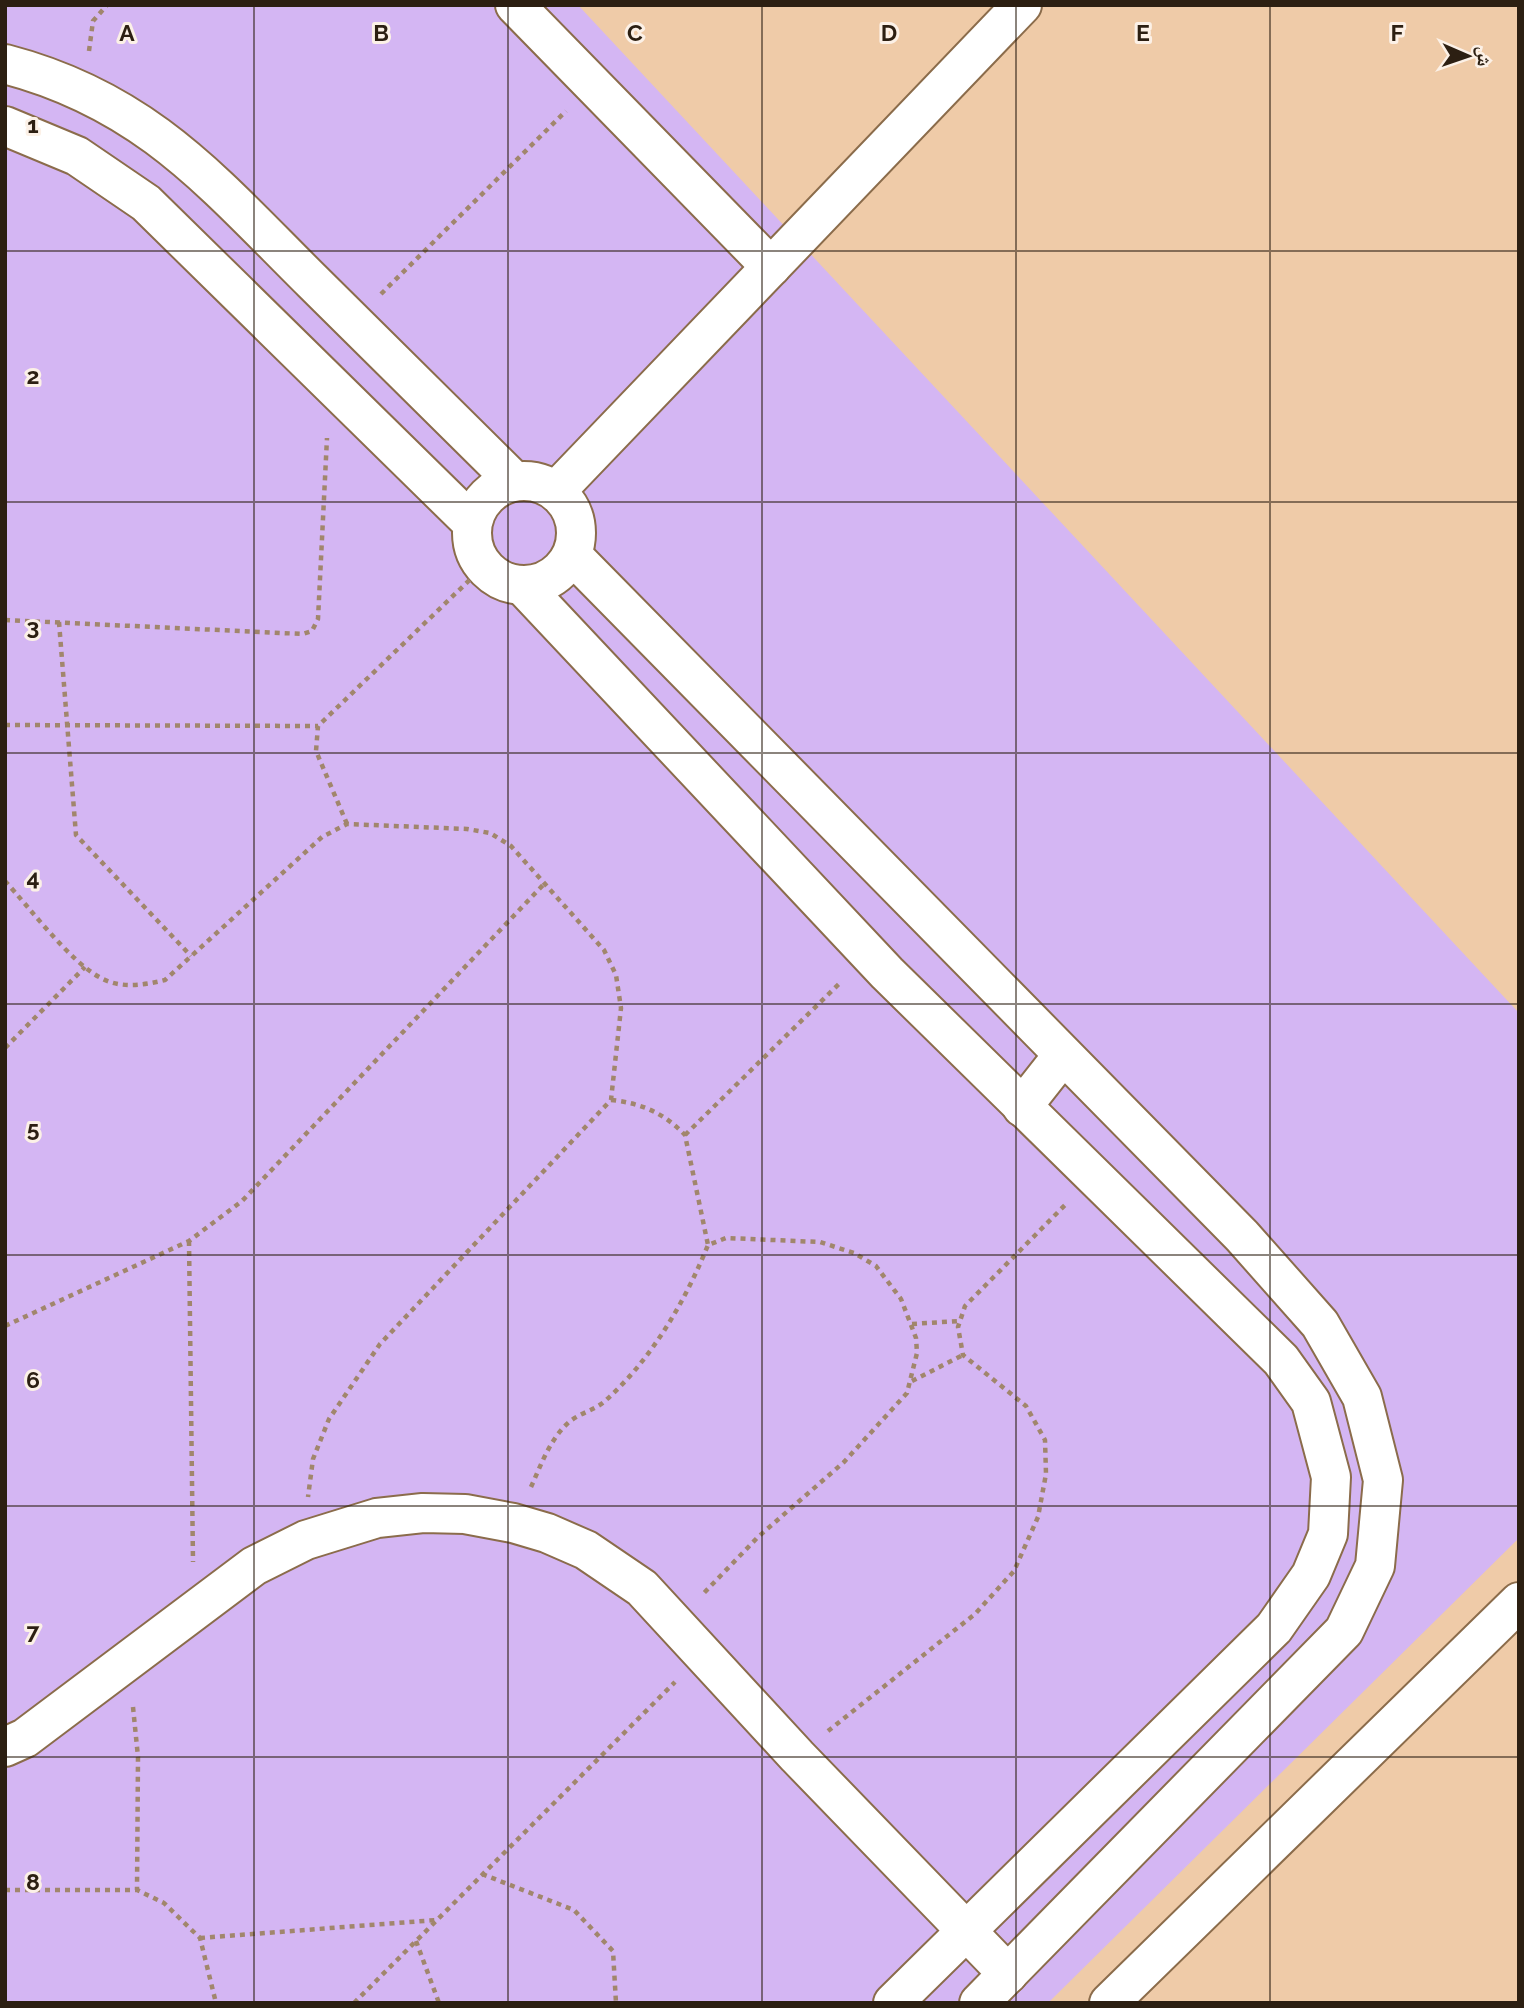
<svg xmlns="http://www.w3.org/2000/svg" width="1524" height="2008" font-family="Raleway,'Noto Naskh Arabic',sans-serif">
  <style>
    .green { fill: #d4b6f3 }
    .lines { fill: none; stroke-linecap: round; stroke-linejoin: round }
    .minor-casing { stroke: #8b6c4b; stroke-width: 42 }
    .path { stroke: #a1866c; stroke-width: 4.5; stroke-dasharray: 5 5; stroke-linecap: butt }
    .minor { stroke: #fff; stroke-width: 38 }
    .grid { fill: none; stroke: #2c1f12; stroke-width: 2; stroke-opacity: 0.55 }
    .grid-label { font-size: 23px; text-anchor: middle; font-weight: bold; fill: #2c1f12; stroke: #fcf1e7; stroke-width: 6; stroke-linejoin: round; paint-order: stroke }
  </style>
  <rect width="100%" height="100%" fill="#efcba8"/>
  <path class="green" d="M5,5h573l941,1008v525l-471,465h-1043z"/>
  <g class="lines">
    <g class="minor-casing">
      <g id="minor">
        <path d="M515,5l256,262"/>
        <path d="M5,64c142,37 209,120 308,218 67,67 134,133 201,199"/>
        <path d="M5,126l72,30 69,47 326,320"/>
        <circle cx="524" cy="533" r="52"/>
        <path d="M556,491l466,-486"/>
        <path d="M572,555l670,681 78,88 42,73 21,83 -8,86 -31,65 -365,372"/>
        <path d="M523,586l364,387 394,387 30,42 20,75 -3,57 -17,41 -37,53 -381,375"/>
        <path d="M1022,1107l41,-52"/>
        <path d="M5,1747l20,-9 229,-172 52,-26 71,-22 46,-5 42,1 48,9 34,10 39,17 56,38 155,168 211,218"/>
        <path d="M1109,2003l410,-401"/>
      </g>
    </g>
    <g class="path">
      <path d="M89,51l4,-30 14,-16"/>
      <path d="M381,294l185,-183"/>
      <path d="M5,620l298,14 9,-3 6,-12 9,-181"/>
      <path d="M59,622l17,213 115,121"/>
      <path d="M5,725l313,1"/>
      <path d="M347,824l-31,-73 2,-25 165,-159"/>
      <path d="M5,881c24,26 66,82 96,97 20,11 43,7 64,2l157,-143 25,-13 120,5 23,4 21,13 93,104 12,25 5,33 -10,92 -231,244 -51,75 -16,40 -5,38"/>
      <path d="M5,1048l80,-81"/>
      <path d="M611,1100c30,3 53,13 74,35l23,110"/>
      <path d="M685,1135l156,-153"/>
      <path d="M189,1241l4,321"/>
      <path d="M912,1324l47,-3"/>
      <path d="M5,1326l184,-85 53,-40 302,-317"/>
      <path d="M912,1381l51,-26"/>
      <path d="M531,1487c10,-22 19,-48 38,-65 11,-9 26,-12 36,-21 46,-41 80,-99 103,-156l18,-7 94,4 34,11 22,13 25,33 15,39 1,15 -10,40 -63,69 -86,75 -56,58"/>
      <path d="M133,1707l5,50 -1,133"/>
      <path d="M828,1731l147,-117 39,-43 24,-54 8,-43 -1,-34 -19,-34 -63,-51 -5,-28 7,-21 102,-103"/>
      <path d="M482,1874l92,36 39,41 3,52"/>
      <path d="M5,1890h132l27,13 36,35 16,65"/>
      <path d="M200,1938l236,-18"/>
      <path d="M416,1941l23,62"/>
      <path d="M354,2003l321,-321"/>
    </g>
    <use href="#minor" class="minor"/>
  </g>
  <path class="grid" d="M254,5v1998M508,5v1998M762,5v1998M1016,5v1998M1270,5v1998M5,251h1514M5,502h1514M5,753h1514M5,1004h1514M5,1255h1514M5,1506h1514M5,1757h1514"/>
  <g class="grid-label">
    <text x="127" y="41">A</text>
    <text x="381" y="41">B</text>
    <text x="635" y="41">C</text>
    <text x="889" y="41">D</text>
    <text x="1143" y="41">E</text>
    <text x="1397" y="41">F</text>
    <text x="33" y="133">1</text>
    <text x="33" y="384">2</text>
    <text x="33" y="635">3</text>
    <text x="33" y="886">4</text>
    <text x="33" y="1137">5</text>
    <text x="33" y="1388">6</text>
    <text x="33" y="1639">7</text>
    <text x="33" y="1890">8</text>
  </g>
  <rect width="1524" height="2008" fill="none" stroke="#2c1f12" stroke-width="14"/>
  <g transform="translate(1468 56) rotate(92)" stroke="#fcf1e7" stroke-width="5" paint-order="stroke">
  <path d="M0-5L12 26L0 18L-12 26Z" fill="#2c1f12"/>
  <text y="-10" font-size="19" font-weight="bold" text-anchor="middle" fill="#2c1f12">ش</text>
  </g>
</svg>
